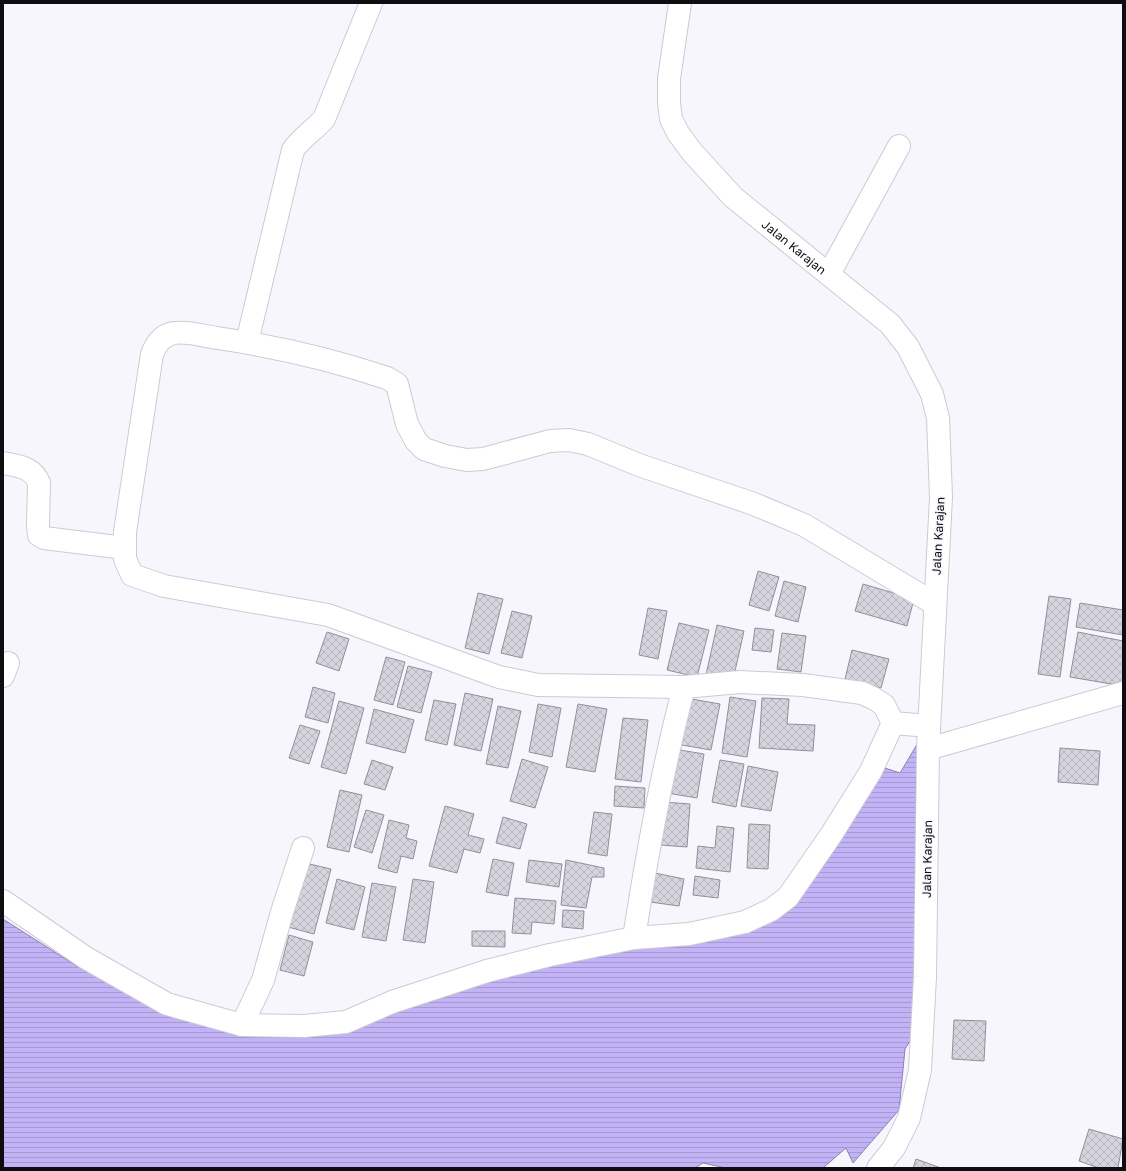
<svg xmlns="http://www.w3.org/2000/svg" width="1126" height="1171" font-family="'Golos Text',sans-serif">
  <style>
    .water { fill: url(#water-rules); stroke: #8c81b1 }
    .building { fill: url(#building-cross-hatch); stroke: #918f9a }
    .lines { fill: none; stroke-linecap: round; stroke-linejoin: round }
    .minor-casing { stroke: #cccad5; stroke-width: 24 }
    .minor { stroke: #fff; stroke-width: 22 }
    .labels { text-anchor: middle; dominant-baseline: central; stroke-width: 3; stroke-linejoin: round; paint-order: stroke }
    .street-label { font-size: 12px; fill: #0e0d11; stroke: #f8f6fd }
  </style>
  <defs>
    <pattern id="water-rules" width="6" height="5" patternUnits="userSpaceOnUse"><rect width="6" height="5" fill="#c2b3f6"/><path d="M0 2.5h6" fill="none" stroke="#a699d2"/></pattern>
    <pattern id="building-cross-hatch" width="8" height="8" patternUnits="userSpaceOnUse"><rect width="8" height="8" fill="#d6d4df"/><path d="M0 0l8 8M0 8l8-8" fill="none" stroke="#b6b5be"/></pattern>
  </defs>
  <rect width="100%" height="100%" fill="#f8f6fd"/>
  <path class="water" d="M919,741l-3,41 -2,253 -9,14 -6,61 -46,53 -7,-15 -23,20h-97l-23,-5 -8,5h-692v-249l72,46 70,39 85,29 52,1 238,-67 214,-36 80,-59 71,-104 15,5z"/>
  <g class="building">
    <path d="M758,571l21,6 -10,34 -20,-6z"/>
    <path d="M784,581l22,6 -8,35 -23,-6z"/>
    <path d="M863,584l51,15 -7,27 -52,-15z"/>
    <path d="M478,593l25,6 -14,55 -24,-6z"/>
    <path d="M1049,596l22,3 -11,78 -22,-3z"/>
    <path d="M1080,603l43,7v25l-47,-8z"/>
    <path d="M648,608l19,3 -9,48 -19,-4z"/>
    <path d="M512,611l20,5 -10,42 -21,-5z"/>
    <path d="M679,623l30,7 -12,47 -30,-7z"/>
    <path d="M717,625l27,6 -11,49 -27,-5z"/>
    <path d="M755,628l19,2 -3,22 -19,-2z"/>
    <path d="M327,632l22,7 -10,32 -23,-8z"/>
    <path d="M1078,632l45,9v45l-53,-9z"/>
    <path d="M782,633l24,3 -5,36 -24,-3z"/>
    <path d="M852,650l37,9 -8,29 -36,-9z"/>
    <path d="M386,657l19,5 -12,43 -19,-5z"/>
    <path d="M408,666l24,6 -11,41 -24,-6z"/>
    <path d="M313,687l22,6 -7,30 -23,-6z"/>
    <path d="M465,693l28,6 -12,52 -27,-6z"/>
    <path d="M730,697l26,4 -9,56 -25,-4z"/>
    <path d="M686,698l34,6 -9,46 -35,-6z"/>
    <path d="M762,698l27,1 -2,25 28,1 -2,26 -54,-3z"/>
    <path d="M434,700l22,4 -9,41 -22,-5z"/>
    <path d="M339,701l25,7 -18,66 -25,-7z"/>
    <path d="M538,704l23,4 -9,49 -23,-5z"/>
    <path d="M578,704l29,5 -12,63 -29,-5z"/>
    <path d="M498,706l23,5 -13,57 -22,-4z"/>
    <path d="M374,709l40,11 -9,33 -39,-10z"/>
    <path d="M623,718l25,2 -7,62 -26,-3z"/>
    <path d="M300,725l20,6 -11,33 -20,-6z"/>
    <path d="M1060,748l40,3 -2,34 -40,-3z"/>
    <path d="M674,749l30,5 -7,44 -30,-5z"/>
    <path d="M522,759l26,8 -13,41 -25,-7z"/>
    <path d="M372,760l21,7 -8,23 -21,-6z"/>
    <path d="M720,760l24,4 -8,43 -24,-5z"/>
    <path d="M748,766l30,6 -7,39 -30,-5z"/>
    <path d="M615,786l30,2 -1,20 -30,-2z"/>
    <path d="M340,790l22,5 -13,57 -22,-5z"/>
    <path d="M664,802l26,2 -3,43 -27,-2z"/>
    <path d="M445,806l29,8 -6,21 16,4 -4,14 -16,-4 -7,24 -28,-7z"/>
    <path d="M366,810l18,5 -12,38 -18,-6z"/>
    <path d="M594,812l18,2 -5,42 -19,-3z"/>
    <path d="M503,817l24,7 -7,25 -24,-6z"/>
    <path d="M389,820l20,5 -3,13 11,3 -4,18 -12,-3 -4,17 -19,-5z"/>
    <path d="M749,824l21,1 -2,44 -21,-1z"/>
    <path d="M717,826l17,2 -4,44 -34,-4 2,-22 17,2z"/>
    <path d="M493,859l21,4 -6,33 -22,-4z"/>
    <path d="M529,860l33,4 -3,23 -33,-5z"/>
    <path d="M566,860l38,8v9h-12l-6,31 -25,-3z"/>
    <path d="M305,863l26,6 -17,65 -26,-7z"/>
    <path d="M655,873l29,6 -5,27 -29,-4z"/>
    <path d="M695,876l25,4 -2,18 -25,-3z"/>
    <path d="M337,879l28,8 -11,43 -28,-7z"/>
    <path d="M413,879l21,3 -9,61 -22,-3z"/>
    <path d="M372,883l24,4 -10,54 -24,-4z"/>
    <path d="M515,898l41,3 -2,23 -22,-2 -1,12 -19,-1z"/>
    <path d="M563,910l21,1 -1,18 -21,-2z"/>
    <path d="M472,931h33v16l-33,-1z"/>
    <path d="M289,935l24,7 -9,34 -24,-6z"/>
    <path d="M954,1020l32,1 -2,40 -32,-2z"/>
    <path d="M1089,1129l34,10 -5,29h-19l-20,-7z"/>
    <path d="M916,1159l25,9h-28z"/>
  </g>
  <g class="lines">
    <g class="minor-casing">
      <g id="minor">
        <path id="s1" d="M680,3l-11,76v24l2,16 7,14 14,19 41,45 157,127 18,23 24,47 6,24 3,79 -13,252 -3,228 -5,93 -11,48 -15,30 -16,20"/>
        <path d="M829,274l70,-128"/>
        <path d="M247,342l46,-192c8,-12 21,-20 31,-31l47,-116"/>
        <path d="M3,463c15,3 30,4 36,20l-1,43 1,9 5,3 81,10"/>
        <path d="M3,676l5,-13"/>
        <path d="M929,726l-36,-3 -9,-18 -11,-7 -11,-5 -59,-8 -63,-3 -56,5 -146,-2 -39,-8 -171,-62 -164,-29 -32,-11 -7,-16v-27l27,-178c4,-10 11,-20 23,-21 13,-2 29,3 42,5 56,8 116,22 170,40l10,6 10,40 9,17 8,8 21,7 22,4 16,-1 67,-18 19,-1 19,4 51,21 115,39 50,21 131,79"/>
        <path d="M928,749l195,-56"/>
        <path d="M3,901l83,57 81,46 75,21 62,1 42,-4 46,-20 95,-31 63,-16 84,-17 55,-4 56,-12 26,-12 17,-13 43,-62 40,-64 22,-48"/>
        <path d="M634,938c13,-84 28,-168 50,-251"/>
        <path d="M242,1025l21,-45 19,-68 21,-64"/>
      </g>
    </g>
    <use href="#minor" class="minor"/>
  </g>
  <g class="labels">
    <g class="street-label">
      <text stroke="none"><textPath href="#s1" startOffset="296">Jalan Karajan</textPath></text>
      <text transform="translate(938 536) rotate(-87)">Jalan Karajan</text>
      <text transform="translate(927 859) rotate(-89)">Jalan Karajan</text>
    </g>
  </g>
  <rect width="1126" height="1171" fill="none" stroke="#0e0d11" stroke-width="8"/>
</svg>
